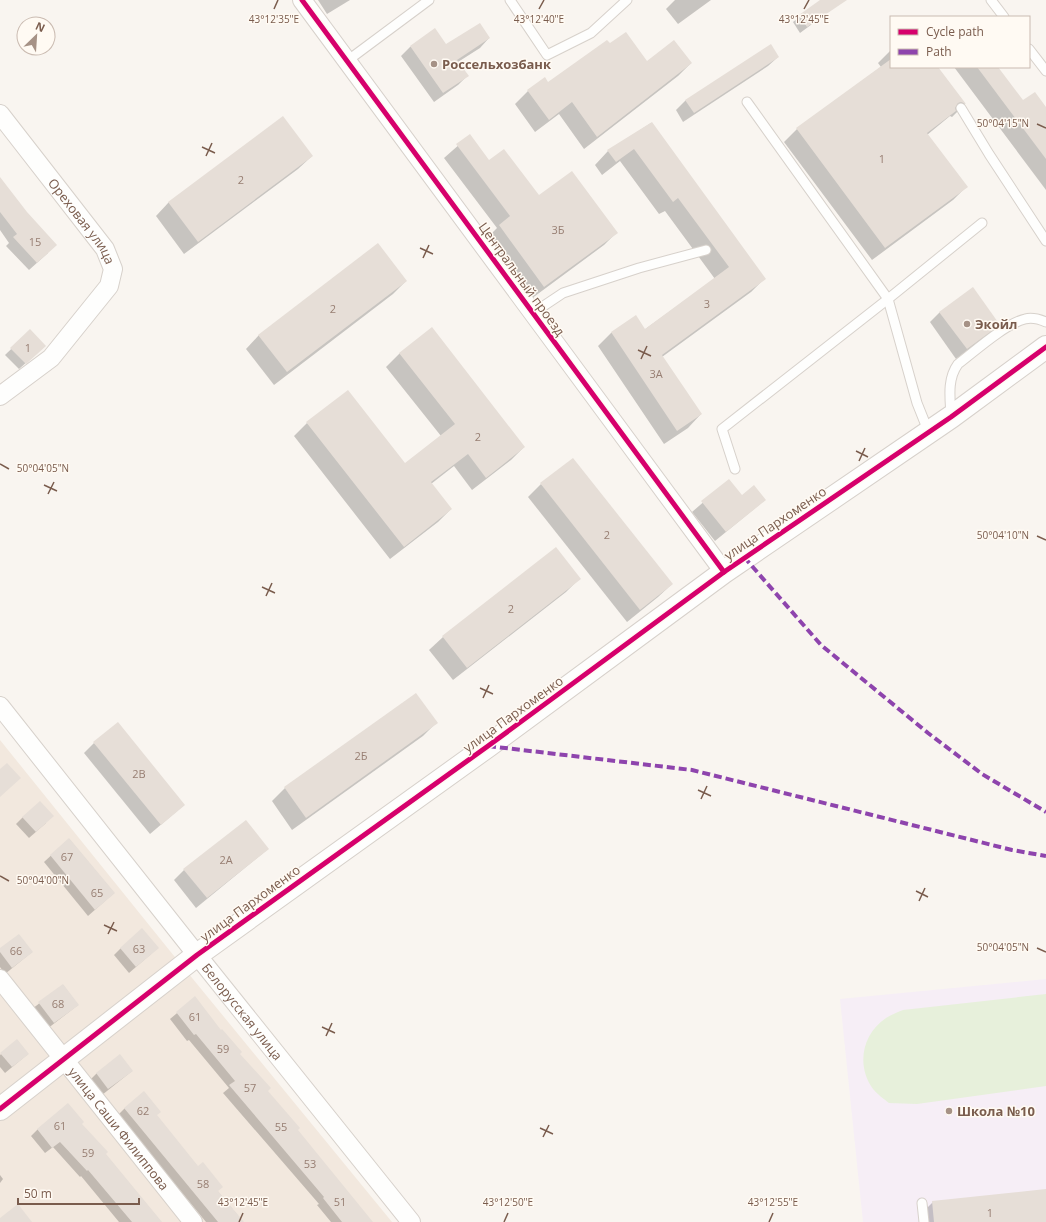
<svg xmlns="http://www.w3.org/2000/svg" width="1046" height="1222" font-family="'Open Sans',sans-serif">
  <style>
    .residential { fill: #f2e8de }
    .education { fill: #f6eef6 }
    .green { fill: #e7f0db }
    .shadow { fill: #0003 }
    .building { fill: #e6ded7 }
    .lines { fill: none; stroke-linecap: round; stroke-linejoin: round }
    .service-casing { stroke: #d7d1cb; stroke-width: 11 }
    .minor-casing { stroke: #d7d1cb; stroke-width: 20 }
    .tertiary-casing { stroke: #d7d1cb; stroke-width: 24 }
    .service { stroke: #fefefd; stroke-width: 9 }
    .minor { stroke: #fefefd; stroke-width: 18 }
    .tertiary { stroke: #fefefd; stroke-width: 22 }
    .quiet { stroke: #8e44ad; stroke-width: 4; stroke-dasharray: 8 4; stroke-linecap: butt }
    .cycleway-casing { stroke: #fffaf3; stroke-width: 8 }
    .cycleway { stroke: #d6006c; stroke-width: 5 }
    .ticks { fill: none; stroke: #7a5c4d; stroke-width: 1.5 }
    .poi-dot { fill: #a69286; stroke: #fffaf3; stroke-width: 1.5 }
    .labels { text-anchor: middle; dominant-baseline: central; stroke-width: 3; stroke-linejoin: round; paint-order: stroke }
    .number-label { font-size: 11px; fill: #977e72 }
    .poi-label { font-size: 13px; font-weight: bold; fill: #7a5c4d; stroke: #fffaf3; text-anchor: start }
    .street-label { font-size: 13px; fill: #7a5c4d; stroke: #fffaf3 }
    .ticks-label { font-size: 10px; text-anchor: middle; fill: #7a5c4d; stroke: #fffaf3; stroke-width: 3; stroke-linejoin: round; paint-order: stroke }
  </style>
  <rect width="100%" height="100%" fill="#f9f5f0"/>
  <path class="residential" d="M0,740l170,211 222,271h-392z"/>
  <path class="education" d="M1046,979v243h-183l-23,-223z"/>
  <path class="green" d="M1046,994v92l-129,18 -28,-1c-5,-4 -12,-9 -16,-14 -17,-23 -11,-55 13,-71 5,-3 11,-6 17,-8z"/>
  <g class="shadow">
    <path d="M318,0h32l-23,14z"/>
    <path d="M675,0h36l-33,24 -12,-15z"/>
    <path d="M822,0h15l2,4 -39,29 -7,-11z"/>
    <path d="M435,30l11,16 43,-8 -9,10 -22,14 9,14 -9,9 -24,17 -33,-46 9,-9z"/>
    <path d="M610,45l37,17 44,1 -13,13 -94,73 -25,-35 -24,18 -20,-28 13,-13 16,-12 4,5z"/>
    <path d="M891,50v17h46l28,37 -13,13 -2,-1 -23,19 39,52 -13,13 -81,60 -88,-118 13,-13 84,-62 -3,-4z"/>
    <path d="M778,57l-10,9 -85,56 -7,-12 10,-10z"/>
    <path d="M954,67h43l26,35 23,6v82z"/>
    <path d="M651,123l113,156 -13,13 -89,65 39,57 -13,14 -24,16 -66,-98 13,-13 24,-16 9,13 71,-51 -50,-68 -6,3 -39,-53 -18,14 -7,-10 13,-14z"/>
    <path d="M469,136l19,25 51,36 77,36 -12,12 -73,54 -44,-61 10,-10 -53,-70z"/>
    <path d="M312,156l-14,13 -114,85 -28,-38 13,-14z"/>
    <path d="M0,178l48,75 -19,17 -23,-24 3,-3 -9,-13z"/>
    <path d="M406,281l-13,13 -119,91 -28,-36 13,-14z"/>
    <path d="M940,312l59,12 -10,10 -33,25 -26,-37z"/>
    <path d="M30,331l8,21 -19,17 -14,-14z"/>
    <path d="M400,353l124,94 -13,13 -39,30 -18,-24 -23,18 20,25 -13,13 -48,37 -96,-123 13,-13 98,41 36,-28 -55,-69z"/>
    <path d="M729,480l13,17 23,3 -50,41 -23,-29z"/>
    <path d="M541,484l131,100 -14,13 -31,25 -99,-125z"/>
    <path d="M556,549l23,30 -13,13 -113,88 -24,-30 14,-13z"/>
    <path d="M436,723l-13,13 -131,94 -20,-29 13,-13z"/>
    <path d="M94,743l90,62 -34,29 -66,-81z"/>
    <path d="M23,817l23,6 -17,15 -13,-14z"/>
    <path d="M69,839l45,54 -26,23 -44,-54z"/>
    <path d="M268,849l-72,59 -22,-28 10,-10z"/>
    <path d="M121,948l30,6 -22,19 -15,-18z"/>
    <path d="M0,949l32,3 -27,22 -5,-7z"/>
    <path d="M63,985l15,20 -31,24 -15,-20z"/>
    <path d="M195,998l102,132 74,92h-40l-14,-17 2,-1 -96,-111 6,-5 -40,-48 -2,1 -17,-22z"/>
    <path d="M17,1040l11,14 -23,19 -5,-6v-12z"/>
    <path d="M132,1071l-30,24 -12,-15 7,-7z"/>
    <path d="M125,1108l31,8 87,106h-37l-88,-107z"/>
    <path d="M80,1124l25,30 56,68h-42l-38,-46 -1,1 -27,-30 -8,6 -14,-17 7,-7z"/>
    <path d="M0,1175l3,4 -3,4z"/>
    <path d="M1046,1190v32h-122l-1,-10 10,-10z"/>
  </g>
  <g class="building">
    <path d="M820,0h27l-40,27 -8,-12z"/>
    <path d="M480,23l10,15 -33,22 12,16 -26,17 -33,-47 25,-18 11,16z"/>
    <path d="M626,32l21,29 27,-21 18,23 -95,74 -25,-35 -23,18 -22,-30 18,-13 3,5 59,-42 3,3z"/>
    <path d="M771,44l8,13 -85,56 -9,-13z"/>
    <path d="M891,59v8h47l28,37 -5,-2 -3,1 -3,5 1,3 -29,22 41,54 -83,61 -89,-120z"/>
    <path d="M977,67h21l25,33 12,-8 11,15v52z"/>
    <path d="M283,116l30,40 -115,86 -30,-40z"/>
    <path d="M652,122l114,157 -104,76 40,59 -25,17 -66,-99 25,-17 9,14 84,-62 -51,-69 -5,4 -39,-53 -18,13 -9,-12z"/>
    <path d="M470,134l19,26 15,-11 35,46 33,-24 46,62 -74,54 -45,-62 11,-9 -54,-72z"/>
    <path d="M0,177l27,35 30,33 -20,18 -24,-26 4,-3 -17,-22z"/>
    <path d="M378,243l29,38 -120,91 -29,-37z"/>
    <path d="M973,287l27,38 -33,24 -28,-37z"/>
    <path d="M432,327l93,120 -39,31 -18,-24 -37,28 21,27 -48,38 -98,-125 42,-32 57,73 50,-39 -56,-71z"/>
    <path d="M30,329l16,17 -20,18 -16,-16z"/>
    <path d="M573,458l100,126 -33,26 -100,-127z"/>
    <path d="M729,479l13,16 12,-10 12,15 -40,32 -25,-31z"/>
    <path d="M556,547l25,32 -114,89 -25,-32z"/>
    <path d="M416,693l22,30 -132,95 -22,-31z"/>
    <path d="M118,722l67,83 -24,20 -68,-83z"/>
    <path d="M7,763l14,15 -21,19v-28z"/>
    <path d="M40,801l14,15 -18,16 -14,-15z"/>
    <path d="M246,820l23,29 -62,49 -24,-29z"/>
    <path d="M69,838l46,55 -20,17 -45,-55z"/>
    <path d="M142,928l17,20 -23,19 -16,-19z"/>
    <path d="M19,934l14,18 -21,16 -12,-16v-4z"/>
    <path d="M63,984l16,21 -25,18 -16,-21z"/>
    <path d="M195,996l26,34 1,-1 20,23 -2,2 31,34 -3,3 32,37 -2,2 75,92h-31l-19,-24 1,-1 -95,-112 6,-4 -39,-47 -2,1 -18,-23z"/>
    <path d="M17,1039l12,15 -17,13 -12,-14z"/>
    <path d="M120,1054l13,17 -25,18 -12,-16z"/>
    <path d="M144,1091l17,21 -4,3 41,51 5,-4 20,25 -5,4 26,31h-26l-94,-114z"/>
    <path d="M68,1103l16,19 -2,2 26,28 -2,2 56,68h-30l-44,-52 -1,1 -27,-29 -8,6 -15,-19z"/>
    <path d="M1046,1189v33h-112l-2,-21z"/>
    <path d="M18,1204l14,18h-32v-4z"/>
  </g>
  <g class="lines">
    <g class="service-casing">
      <g id="service">
        <path d="M510,0l37,55 44,-22 36,-33"/>
        <path d="M991,0l13,17"/>
        <path d="M1029,49l17,22"/>
        <path d="M347,61l82,-61"/>
        <path d="M747,102l141,197 29,104 12,30"/>
        <path d="M961,108l28,46 57,87"/>
        <path d="M533,313l30,-20 76,-25 67,-18"/>
        <path d="M951,415c-1,-17 -4,-36 7,-51 17,-13 47,-40 67,-45 7,-2 14,0 21,3"/>
        <path d="M735,469l-13,-40 166,-130 94,-76"/>
        <path d="M922,1203l2,19"/>
      </g>
    </g>
    <g class="minor-casing">
      <g id="minor">
        <path d="M302,0l422,572"/>
        <path id="s1" d="M0,114l105,135 8,20 -4,17 -58,72 -51,38"/>
        <path id="s2" d="M0,706l197,249 214,267"/>
        <path id="s3" d="M0,979l193,243"/>
      </g>
    </g>
    <g class="tertiary-casing">
      <path id="tertiary" d="M0,1109l197,-154 291,-209 236,-174 227,-155 95,-70"/>
    </g>
    <use href="#service" class="service"/>
    <use href="#minor" class="minor"/>
    <use href="#tertiary" class="tertiary"/>
    <g class="quiet">
      <path d="M744,557l77,88 107,88 54,41 64,38"/>
      <path d="M488,746l204,24 320,80 34,6"/>
    </g>
    <g class="cycleway-casing">
      <g id="cycleway">
        <path d="M302,0l422,572"/>
        <path d="M0,1109l197,-154 291,-209 236,-174 227,-155 95,-70"/>
      </g>
    </g>
    <use href="#cycleway" class="cycleway"/>
  </g>
  <path class="ticks" d="M274,9l4,-9M539,9l5,-9M804,9l5,-9M1037,124l9,4M202,147l13,6M206,156l6,-13M420,248l13,6M423,258l6,-13M638,350l13,6M641,359l6,-13M856,451l12,6M859,461l6,-13M0,464l9,5M44,485l13,6M48,494l6,-12M1037,536l9,4M262,587l13,6M266,596l6,-13M480,688l13,6M483,698l6,-13M698,790l13,6M701,799l6,-13M0,876l9,5M916,891l12,6M919,901l6,-13M104,925l13,6M108,934l6,-12M1037,948l9,4M322,1027l13,6M326,1036l6,-13M540,1128l13,6M543,1137l6,-12M239,1222l4,-9M504,1222l4,-9M769,1222l4,-9"/>
  <g class="poi-dot">
    <circle cx="434" cy="64" r="4"/>
    <circle cx="967" cy="324" r="4"/>
    <circle cx="949" cy="1111" r="4"/>
  </g>
  <g class="labels">
    <g class="number-label">
      <text x="882" y="158">1</text>
      <text x="241" y="179">2</text>
      <text x="558" y="229">3Б</text>
      <text x="35" y="241">15</text>
      <text x="707" y="303">3</text>
      <text x="333" y="308">2</text>
      <text x="28" y="347">1</text>
      <text x="656" y="373">3А</text>
      <text x="478" y="436">2</text>
      <text x="607" y="534">2</text>
      <text x="511" y="608">2</text>
      <text x="361" y="755">2Б</text>
      <text x="139" y="773">2В</text>
      <text x="67" y="856">67</text>
      <text x="226" y="859">2А</text>
      <text x="97" y="892">65</text>
      <text x="139" y="948">63</text>
      <text x="16" y="950">66</text>
      <text x="58" y="1003">68</text>
      <text x="195" y="1016">61</text>
      <text x="223" y="1048">59</text>
      <text x="250" y="1087">57</text>
      <text x="143" y="1110">62</text>
      <text x="60" y="1125">61</text>
      <text x="281" y="1126">55</text>
      <text x="88" y="1152">59</text>
      <text x="310" y="1163">53</text>
      <text x="203" y="1183">58</text>
      <text x="340" y="1201">51</text>
      <text x="990" y="1212">1</text>
    </g>
    <g class="poi-label">
      <text x="442" y="64">Россельхозбанк</text>
      <text x="975" y="324">Экойл</text>
      <text x="957" y="1111">Школа №10</text>
    </g>
    <g class="street-label">
      <text stroke="none"><textPath href="#s1" startOffset="135">Ореховая улица</textPath></text>
      <text transform="translate(522 279) rotate(54)">Центральный проезд</text>
      <text transform="translate(775 523) rotate(-34)">улица Пархоменко</text>
      <text transform="translate(513 714) rotate(-36)">улица Пархоменко</text>
      <text transform="translate(250 903) rotate(-36)">улица Пархоменко</text>
      <text stroke="none"><textPath href="#s2" startOffset="390">Белорусская улица</textPath></text>
      <text stroke="none"><textPath href="#s3" startOffset="191">улица Саши Филиппова</textPath></text>
    </g>
  </g>
  <g class="ticks-label">
    <text x="274" y="23">43°12'35"E</text>
    <text x="539" y="23">43°12'40"E</text>
    <text x="804" y="23">43°12'45"E</text>
    <text x="1003" y="127">50°04'15"N</text>
    <text x="43" y="472">50°04'05"N</text>
    <text x="1003" y="539">50°04'10"N</text>
    <text x="43" y="884">50°04'00"N</text>
    <text x="1003" y="951">50°04'05"N</text>
    <text x="243" y="1206">43°12'45"E</text>
    <text x="508" y="1206">43°12'50"E</text>
    <text x="773" y="1206">43°12'55"E</text>
  </g>
  <rect x="890" y="16" width="140" height="52" fill="#fffaf3" stroke="#cabbb1"/>
  <rect x="898" y="29" width="20" height="6" fill="#d6006c" stroke="#cabbb1"/>
  <text x="926" y="36" font-size="12" fill="#7a5c4d">Cycle path</text>
  <rect x="898" y="49" width="20" height="6" fill="#8e44ad" stroke="#cabbb1"/>
  <text x="926" y="56" font-size="12" fill="#7a5c4d">Path</text>
  <g transform="translate(36 36) rotate(25)"><circle r="19" fill="#fffaf3" stroke="#cabbb1"/>
  <path d="M0-3L7 15L0 10L-7 15Z" fill="#a69286"/>
  <text y="-6" font-size="11" font-weight="bold" text-anchor="middle" fill="#7a5c4d">N</text>
  </g>
  <path d="M18 1198v6h121v-6" fill="none" stroke="#7a5c4d" stroke-width="2"/>
  <text x="24" y="1198" font-size="12" fill="#7a5c4d" stroke="#fffaf3" stroke-width="3" paint-order="stroke">50 m</text>
</svg>
